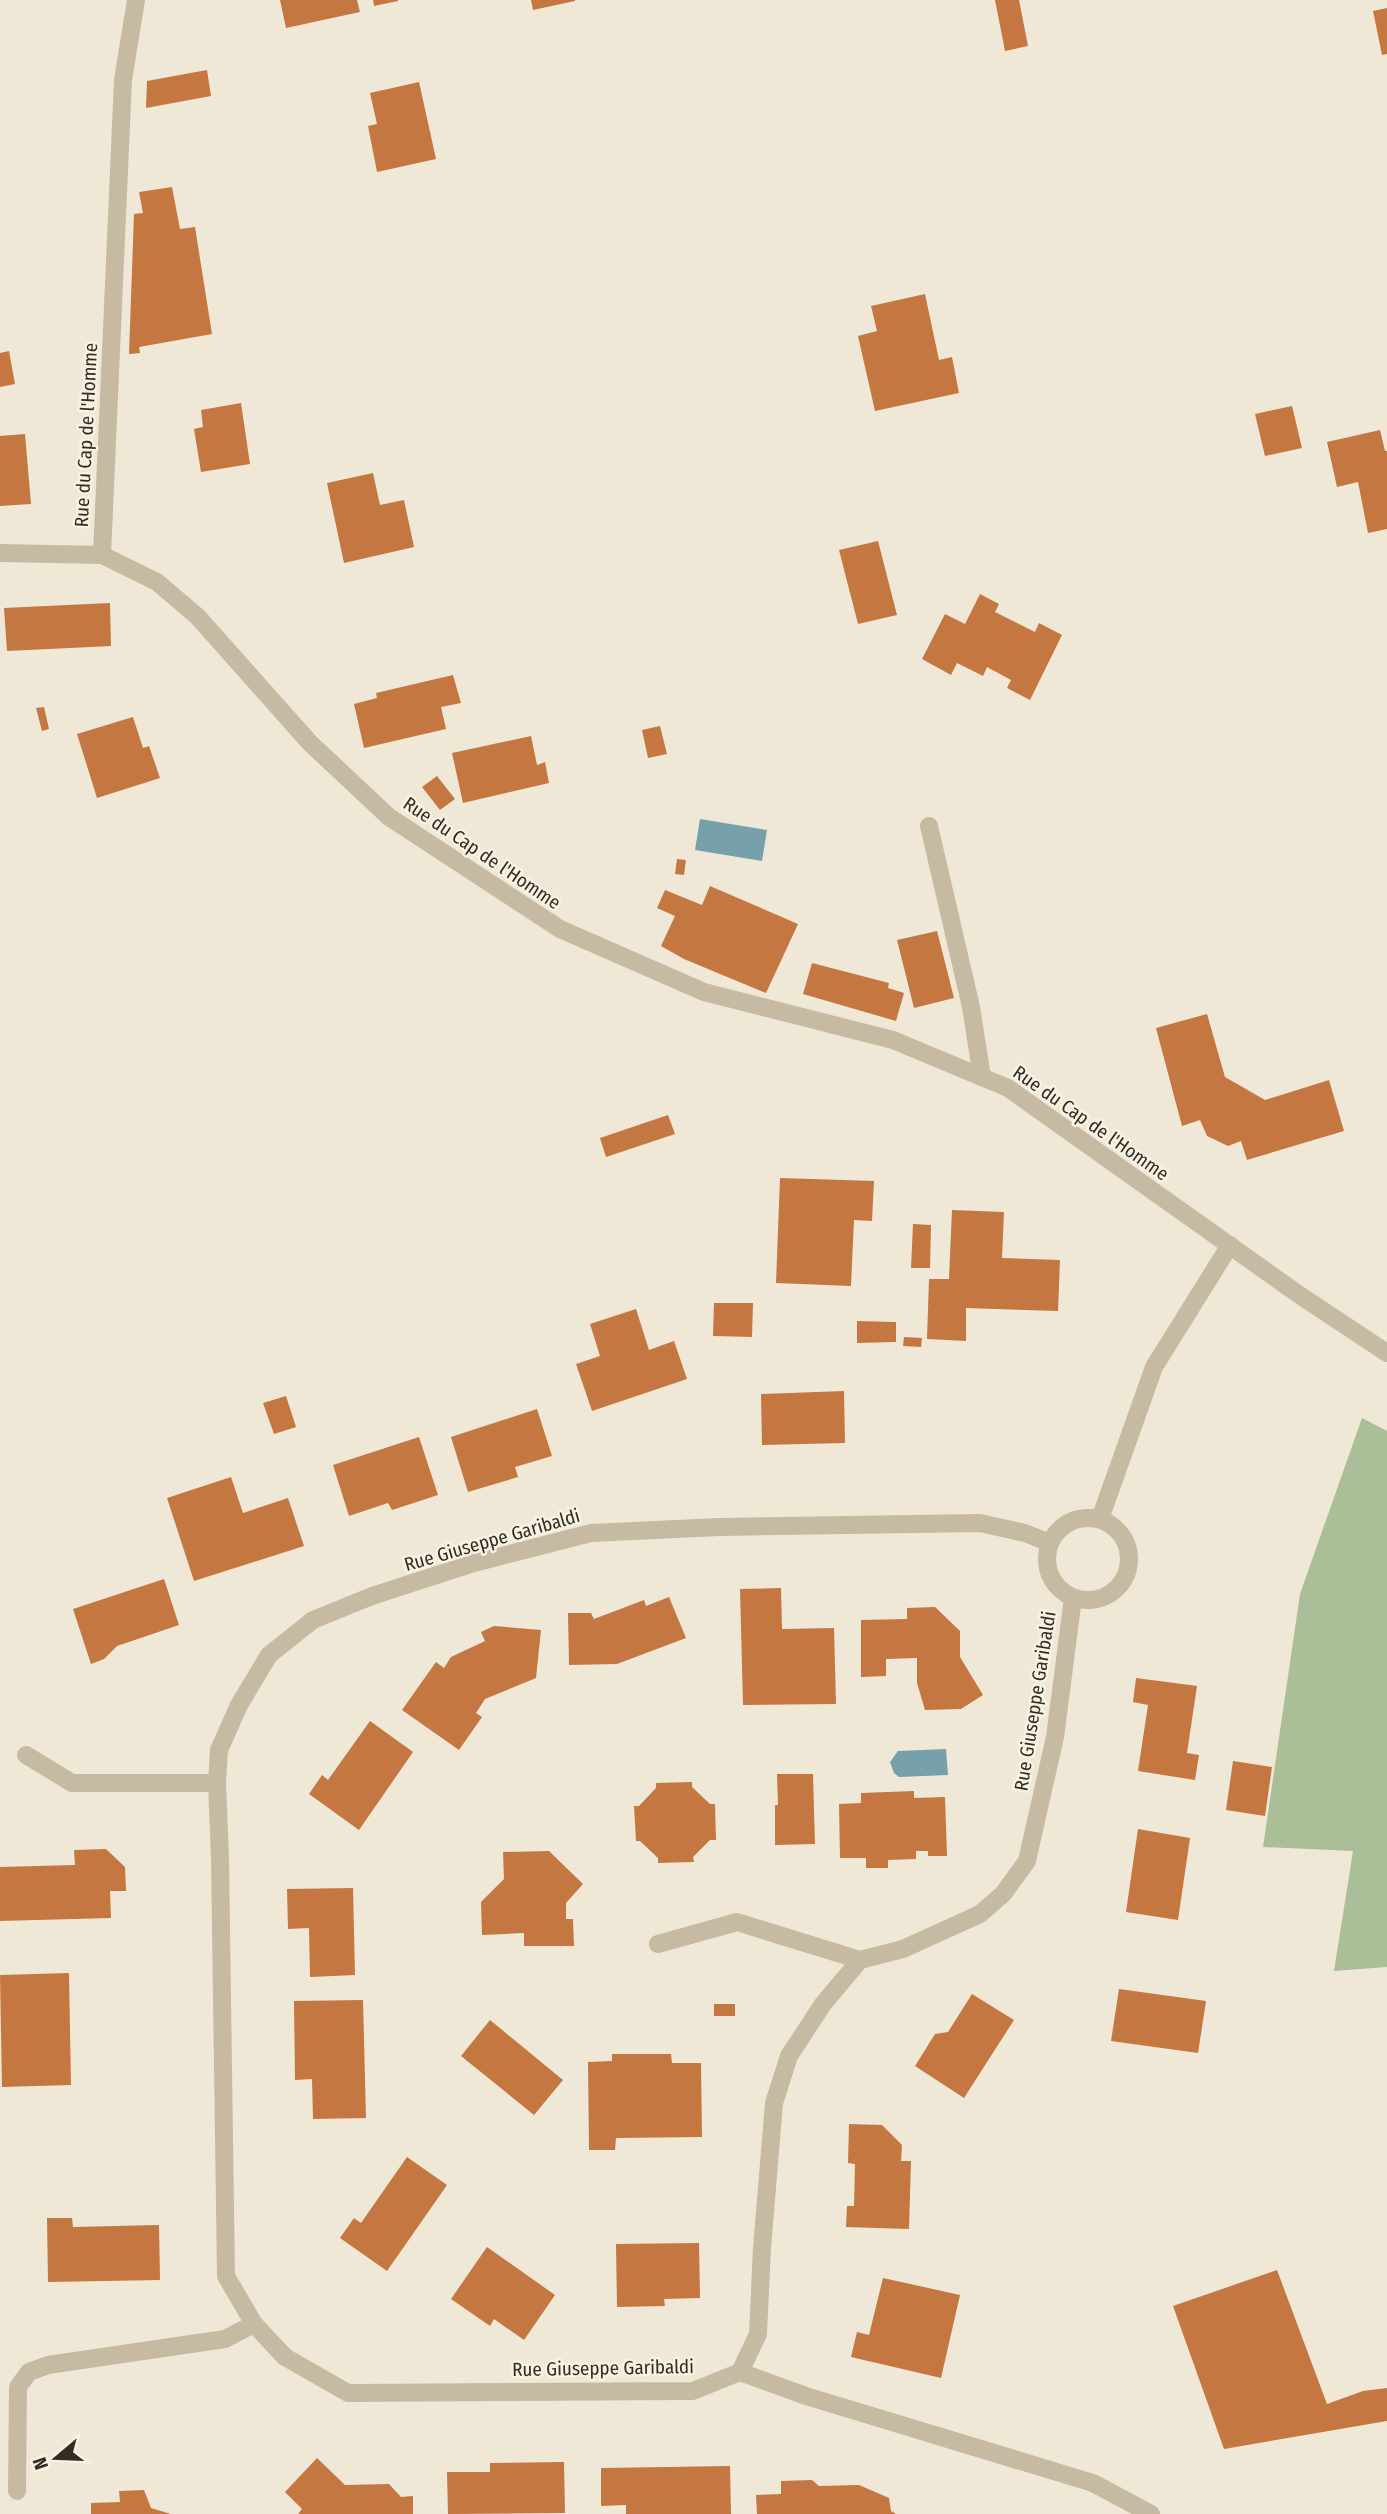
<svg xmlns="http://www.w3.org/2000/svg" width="1387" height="2514" font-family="'Fira Sans Condensed',sans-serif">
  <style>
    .green { fill: #aabe97 }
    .water { fill: #76a1ac }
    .building { fill: #c47740 }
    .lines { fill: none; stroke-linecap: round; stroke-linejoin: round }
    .service { stroke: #c7baa3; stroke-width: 18 }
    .minor { stroke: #c7baa3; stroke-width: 18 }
    .labels { text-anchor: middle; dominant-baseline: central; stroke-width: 5; stroke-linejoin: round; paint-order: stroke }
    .street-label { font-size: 19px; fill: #332c25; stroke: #f8f2e2 }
  </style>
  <rect width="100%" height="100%" fill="#f0e8d6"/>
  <path class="green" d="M1362,1418l25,13v536l-53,4 19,-120 -90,-4 37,-253z"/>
  <g class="water">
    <path d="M700,819l67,11 -5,31 -67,-11z"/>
    <path d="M946,1749l2,26 -49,2 -5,-4 -4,-11 8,-11z"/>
  </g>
  <g class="building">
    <path d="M280,0h77l3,12 -74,16z"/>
    <path d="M373,0h25v1l-24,5z"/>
    <path d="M531,0h44v1l-42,9z"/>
    <path d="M995,0h24l9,46 -23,5z"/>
    <path d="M1387,8v46l-5,1 -9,-44z"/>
    <path d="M207,70l4,26 -65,12 1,-27z"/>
    <path d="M419,82l17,77 -59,13 -9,-46 9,-2 -7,-31z"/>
    <path d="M172,187l8,42 15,-2 17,107 -73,13 1,6 -11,1 5,-140 9,-1 -4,-21z"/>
    <path d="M925,294l14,66 13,-3 7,36 -84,18 -17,-75 19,-5 -6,-25z"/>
    <path d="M9,351l6,33 -15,3v-34z"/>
    <path d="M241,403l9,61 -49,8 -7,-43 9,-2 -2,-17z"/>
    <path d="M1292,406l10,42 -37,8 -10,-42z"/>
    <path d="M1380,430l5,21h2v78l-19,4 -10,-51 -21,5 -10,-45z"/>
    <path d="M25,434l6,70 -31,2v-70z"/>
    <path d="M373,473l7,32 24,-5 10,47 -70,16 -17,-80z"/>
    <path d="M878,541l19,74 -39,9 -19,-74z"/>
    <path d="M980,594l19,10 -4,8 40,20 4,-9 23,12 -32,65 -23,-12 4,-8 -24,-13 -4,9 -26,-13 -6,12 -29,-16 23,-45 20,10z"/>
    <path d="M110,603l1,43 -104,5 -3,-43z"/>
    <path d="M453,675l8,28 -20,4 5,22 -82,19 -10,-44 23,-6 -1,-5z"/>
    <path d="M44,707l5,22 -7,2 -6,-23z"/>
    <path d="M133,717l10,31 6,-2 11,32 -63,20 -20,-64z"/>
    <path d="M660,726l7,28 -19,4 -6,-28z"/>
    <path d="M531,736l6,29 8,-3 4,21 -86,20 -11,-50z"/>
    <path d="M437,776l18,23 -15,11 -18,-23z"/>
    <path d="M677,859l9,1 -2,15 -9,-1z"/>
    <path d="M710,886l88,38 -32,69 -82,-34 -23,-13 14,-30 -18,-8 8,-18 37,15z"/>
    <path d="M937,931l17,67 -40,10 -17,-68z"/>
    <path d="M812,963l77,20 -1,5 16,5 -8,28 -93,-27z"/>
    <path d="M1207,1014l18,63 40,23 64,-20 15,51 -97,29 -6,-19 -13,5 -21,-10 -7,-16 -18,6 -26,-98z"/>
    <path d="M668,1115l7,19 -69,23 -6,-19z"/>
    <path d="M780,1178l94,3 -2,40 -18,-1 -3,66 -75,-3z"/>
    <path d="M952,1210l52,2 -2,46 58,2 -2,51 -92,-3v33l-39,-2 2,-60h20z"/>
    <path d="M913,1224l18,1 -1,43h-19z"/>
    <path d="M714,1303h39l-1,34 -39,-1z"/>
    <path d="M636,1309l13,41 25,-9 13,38 -95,32 -16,-47 24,-8 -10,-32z"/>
    <path d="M857,1321l39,1v20l-39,1z"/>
    <path d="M904,1337l18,1 -1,9 -18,-1z"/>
    <path d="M844,1391l1,52 -83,2 -1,-51z"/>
    <path d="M286,1396l10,31 -22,7 -11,-31z"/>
    <path d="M537,1409l15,47 -37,11 3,10 -50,15 -17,-55z"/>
    <path d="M419,1437l19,58 -46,15 -4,-7 -39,13 -16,-51z"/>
    <path d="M231,1477l12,36 45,-15 16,48 -110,35 -27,-83z"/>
    <path d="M164,1579l15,46 -62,21 -13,13 -13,5 -18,-55z"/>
    <path d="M781,1588l1,41 52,-1 2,76 -93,1 -3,-116z"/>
    <path d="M669,1597l17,41 -69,26 -48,1 -1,-52h23l3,6 50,-19 2,6z"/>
    <path d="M935,1607l25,24v26l23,38 -22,14 -36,1 -8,-27v-25l-31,1v17l-25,1v-57l46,-1v-11z"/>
    <path d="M494,1626l47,4 -5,48 -51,21 -9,14 6,4 -23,33 -57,-40 34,-48 8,6 7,-11 34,-16 -4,-9z"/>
    <path d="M1136,1678l61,8 -10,67 12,2 -4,25 -57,-9 10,-66 -15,-3z"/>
    <path d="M370,1721l43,31 -54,78 -50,-36 13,-19 6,5z"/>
    <path d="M1233,1761l39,6 -7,49 -39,-6z"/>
    <path d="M777,1774h36l2,70 -40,1v-40h3z"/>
    <path d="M692,1782v5l18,17h5l1,36h-6l-17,17 1,5 -36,1v-5l-18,-17h-4l-2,-35h5l17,-18v-5z"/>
    <path d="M914,1791v7l31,-1 2,59h-19v-5h-12v8l-28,1v8h-22v-10h-26l-1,-54 22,-1v-10z"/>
    <path d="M1138,1829l52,9 -12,82 -52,-8z"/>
    <path d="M106,1849l19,18 1,24h-16l1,27 -111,3v-54l75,-2 -1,-15z"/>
    <path d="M549,1851l34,33 -17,19v16h7l1,27h-50v-13l-42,2 -1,-33 23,-23 -1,-27z"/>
    <path d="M353,1888l2,87 -45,2 -1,-49 -21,1 -1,-40z"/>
    <path d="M69,1973l2,112 -69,2 -2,-112z"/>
    <path d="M1119,1989l87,12 -8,52 -87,-12z"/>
    <path d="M972,1994l42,26 -50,78 -49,-32 20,-32 13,-2z"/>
    <path d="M363,2000l3,118 -53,1 -1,-40 -17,1 -1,-79z"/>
    <rect x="714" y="2004" width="21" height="12"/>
    <path d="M490,2020l73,60 -29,35 -73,-59z"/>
    <path d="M612,2054h59l1,9h29l1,74 -86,1 -1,12h-26l-1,-88 24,-1z"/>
    <path d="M849,2124l33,1 20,20 -1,16h10l-2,68 -63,-2 1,-21h7l1,-42 -7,-1z"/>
    <path d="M407,2157l40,28 -60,86 -47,-33 14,-20 7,5z"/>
    <path d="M47,2218h25l1,9 86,-2 1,55 -112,2z"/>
    <path d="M699,2243l1,55 -36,1 1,7 -48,1 -1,-63z"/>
    <path d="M487,2247l68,48 -31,45 -30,-21 -4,7 -39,-27z"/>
    <path d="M1277,2270l50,134 36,-13 24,-3v33l-163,28 -51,-143z"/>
    <path d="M883,2278l77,17 -19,83 -90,-21 6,-25 12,3z"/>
    <path d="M317,2458l28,27 44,-1 12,13 12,-1v18h-115l4,-5 -17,-17z"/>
    <path d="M564,2462l1,51 -117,1 -1,-42h43v-9z"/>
    <path d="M730,2466l1,48h-105v-9l-25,1v-38z"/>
    <path d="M812,2480l7,6 40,-1 30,13 2,13 5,3h-139l-1,-19 25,-1v-13z"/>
    <path d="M144,2490l7,18 20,6h-80v-11l29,-1 -1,-11z"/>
  </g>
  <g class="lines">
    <g class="service">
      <path d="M929,826l42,181 11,70"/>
      <path d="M740,2372l66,24 287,87 58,31"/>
    </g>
    <g class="minor">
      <path d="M136,0l-13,80 -21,475 55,27 41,35 112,126 79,74 171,112 144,63 189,48 115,48 290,206 89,59"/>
      <path d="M0,553l102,2"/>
      <circle cx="1088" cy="1559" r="41"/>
      <path d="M1100,1519l54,-152 76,-122"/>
      <path d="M1050,1543l-25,-10 -45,-10 -261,4 -128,6 -117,30 -102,33 -59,24 -44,35 -30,50 -20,45 -2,33 3,75 6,418 28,48 31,33 63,36 345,-2 47,-19 18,-38 4,-86 12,-145 15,-47 34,-52 37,-44 43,-11 77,-35 23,-20 24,-33 28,-124 18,-139"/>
      <path d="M26,1755l46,28h145"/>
      <path d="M658,1944l79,-22 123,38"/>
      <path d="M17,2491l1,-104 11,-15 19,-7 177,-26 29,-15"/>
    </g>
  </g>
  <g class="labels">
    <g class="street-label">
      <text transform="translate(86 435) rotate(-87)">Rue du Cap de l'Homme</text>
      <text transform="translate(482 853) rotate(34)">Rue du Cap de l'Homme</text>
      <text transform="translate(1091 1123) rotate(35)">Rue du Cap de l'Homme</text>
      <text transform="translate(492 1540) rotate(-16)">Rue Giuseppe Garibaldi</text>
      <text transform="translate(1035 1701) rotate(-81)">Rue Giuseppe Garibaldi</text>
      <text transform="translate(603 2368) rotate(-1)">Rue Giuseppe Garibaldi</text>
    </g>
  </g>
  <g transform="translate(56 2458) rotate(251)" stroke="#f8f2e2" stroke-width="5" paint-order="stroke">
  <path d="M0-5L12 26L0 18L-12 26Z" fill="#332c25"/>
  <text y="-10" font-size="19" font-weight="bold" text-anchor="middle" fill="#332c25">N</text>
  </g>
</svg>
